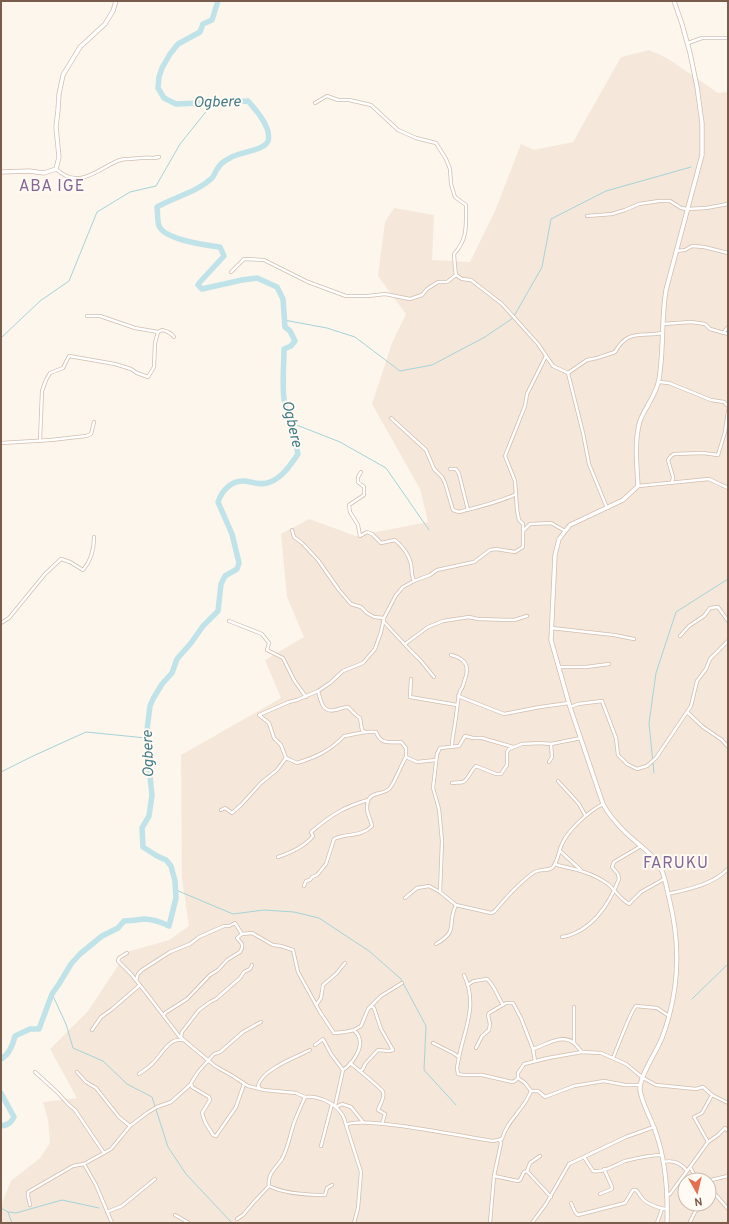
<svg xmlns="http://www.w3.org/2000/svg" width="729" height="1224" font-family="Overpass,sans-serif">
  <style>
    .residential { fill: #f5e8da; fill-rule: evenodd }
    .lines { fill: none; stroke-linecap: round; stroke-linejoin: round }
    .stream { stroke: #a5d3da; stroke-width: 1 }
    .river { stroke: #bfe3e8; stroke-width: 5.5 }
    .minor-casing { stroke: #d1beb0; stroke-width: 4 }
    .tertiary-casing { stroke: #d1beb0; stroke-width: 5 }
    .minor { stroke: #fff; stroke-width: 2.5 }
    .tertiary { stroke: #fff; stroke-width: 3.5 }
    .labels { text-anchor: middle; dominant-baseline: central; stroke-width: 4; stroke-linejoin: round; paint-order: stroke }
    .water-label { font-size: 15px; font-style: italic; fill: #437c86; stroke: #fffaf3 }
    .quarter-label { font-size: 16px; letter-spacing: 1px; fill: #846695; stroke: #fffaf3 }
  </style>
  <rect width="100%" height="100%" fill="#fdf6ec"/>
  <path class="residential" d="M649,50l18,8 51,35 10,-1v1131h-727v-18l10,-24 29,-23 10,-15 -2,-23 -5,-18 34,-4 -27,-49 38,-38 39,-59 42,-12 20,-14 -7,-47 -1,-124 100,-57 -16,-38 39,-23 -17,-40 -6,-63 28,-15 47,17 72,-14 -8,-33 -48,-85 20,-61 14,-29 -28,-38 7,-54 9,-14 40,7 -2,45 38,2 25,-51 26,-67 13,6 39,-8 48,-85zM685,1180h24v24h-24z"/>
  <g class="lines">
    <g class="stream">
      <path d="M284,320l43,8 28,9 45,34 32,-6 53,-28 28,-19 29,-51 9,-48 55,-28 85,-24"/>
      <path d="M1,338l39,-37 29,-20 28,-69 33,-20 26,-6 24,-42 33,-41"/>
      <path d="M289,422l51,20 46,26 43,62"/>
      <path d="M1,772l32,-16 53,-24 60,6"/>
      <path d="M654,773l-5,-50 7,-50 20,-61 52,-33"/>
      <path d="M176,890l57,24 31,-4 30,2 25,6 50,33 32,28 25,47 -2,44 32,35"/>
      <path d="M52,994l14,30 7,24 30,13 24,23 25,13 16,50 18,27 46,49"/>
      <path d="M692,999l36,-35"/>
      <path d="M1,1208l7,4 4,11"/>
      <path d="M8,1212l8,1 46,-13 37,8"/>
    </g>
    <g class="river">
      <path d="M1,1059c8,-4 12,-15 14,-23l15,-7h9l13,-35 7,-10 12,-20 9,-10 22,-18 16,-8 6,-7c7,0 13,-1 20,-2 8,0 17,3 25,7l7,-28 -1,-17 -4,-15 -5,-6 -9,-4 -14,-9 -1,-19 7,-12 3,-21 -6,-57 4,-32 3,-7 9,-15 10,-11 5,-14 14,-16 12,-17 15,-15 3,-27 4,-8 12,-7 2,-6 -7,-29 -14,-32c4,-12 14,-22 27,-21 8,1 17,5 25,1 13,-5 21,-18 28,-28 -4,-19 -11,-36 -14,-55 -2,-16 0,-33 0,-50l7,-3 4,-5 -5,-10 -5,-4 -2,-28 -6,-12 -20,-9 -15,2 -40,9 -4,-4 2,-3 24,-26 -4,-9c-14,-2 -55,-7 -61,-21 -2,-5 -1,-14 -2,-19 18,-10 40,-15 55,-29 3,-3 3,-7 6,-10 2,-4 8,-8 12,-10 9,-6 34,-7 38,-17 4,-13 -12,-31 -20,-40l-72,3 -12,-6 -6,-10 1,-11 3,-9 8,-14 8,-10 22,-12 3,-8 9,-4 6,-19"/>
      <path d="M1,1093l13,24c-3,6 -6,8 -13,9"/>
    </g>
    <g class="minor-casing">
      <g id="minor">
        <path d="M688,43l14,-5h26"/>
        <path d="M315,103l12,-7 11,4h11l22,5 27,25 18,8 20,5 10,16 4,10 1,15 4,13 11,8c0,20 2,34 -12,49l1,14 1,7 6,4 9,1 31,24 36,40 15,22 15,7 15,60 6,31 18,44"/>
        <path d="M56,169c24,22 42,-1 64,-9 3,-1 6,-1 9,-1 4,0 8,-1 12,-1 7,-1 12,1 18,-1"/>
        <path d="M587,216l25,-2 13,-4 14,-6 20,-3h11l11,7 6,1 19,-1 22,-4"/>
        <path d="M676,251l9,-1 7,-4 12,1 24,6"/>
        <path d="M231,272l13,-13 20,1 44,22 38,14h22l17,-2 25,5 12,-4 5,-6 11,-7h9l9,-7"/>
        <path d="M87,316h13l35,12 23,4"/>
        <path d="M663,324l28,-2 14,2 5,5 18,5"/>
        <path d="M723,333l5,-6"/>
        <path d="M568,373l19,-13 10,-2 18,-6c13,-23 25,-15 47,-19"/>
        <path d="M659,382l10,1 42,17 13,2 4,4"/>
        <path d="M391,418l35,32 8,19 8,8 3,6 8,27 6,2c19,-5 39,-9 57,-18"/>
        <path d="M40,441l2,-50 4,-11 4,-7 13,-5 6,-12 46,8 16,5 6,4 11,4 6,-10 1,-24 3,-11 4,-2c5,1 9,3 12,7"/>
        <path d="M1,443l50,-3 35,-4 5,-2 3,-12"/>
        <path d="M450,469h6l3,5 9,36"/>
        <path d="M361,472l-3,5v5l6,5v8l-15,10 1,7 8,13 2,11 7,-4 5,2 9,9 14,-3c7,6 14,15 16,24 1,6 0,11 3,17"/>
        <path d="M672,483l1,-6 -5,-17 3,-4 3,-2 29,-1 15,2 7,-23 3,-21"/>
        <path d="M638,486l71,-7 19,9"/>
        <path d="M292,530l2,7 8,6 16,17 21,30 12,14 10,3 6,6 7,4 10,1"/>
        <path d="M523,530v-6l-4,-4 -2,-10 -2,-29 -10,-25 20,-50 2,-12 19,-38"/>
        <path d="M229,621l33,13 7,9 -2,7 16,8 11,22 12,17"/>
        <path d="M383,621l27,29 11,11 13,16"/>
        <path d="M1,623l8,-5 36,-44 16,-15 9,3 13,8c8,-9 11,-22 11,-33"/>
        <path d="M551,628l63,7 20,4"/>
        <path d="M680,636l9,-10 15,-10 6,-8 8,-1 10,14"/>
        <path d="M728,641l-18,18 -4,10 -9,12 -6,25 -4,6 16,15 19,13 6,7"/>
        <path d="M405,644l23,-17 15,-6 26,-4 9,2 36,1 13,-4"/>
        <path d="M451,655c16,4 19,12 13,27 -1,4 -1,6 -4,9 -3,11 -3,21 -5,32 -1,9 -3,15 -3,23"/>
        <path d="M558,667h28l23,-3"/>
        <path d="M411,679l-1,18 47,8"/>
        <path d="M318,691c3,10 4,22 17,19 5,-1 9,-3 13,-3l8,8 4,3 2,12 3,2"/>
        <path d="M458,696l46,18 36,-7 29,-4"/>
        <path d="M570,707l8,-3 24,-3 14,37 2,17 9,9 10,5 10,-3 9,-8 31,-46"/>
        <path d="M436,760l-19,2 -11,-5v-9l-5,-6c-12,0 -20,3 -25,-10 -11,-2 -21,3 -32,4 -14,15 -28,21 -47,27l-11,-5 -5,-13 -7,-7 -5,-15 -10,-8 30,-13 8,-2 21,-9 12,-8 13,-12 20,-8 12,-14 6,-17 3,-14 12,-23 7,-8 11,-6 16,-6 7,-5 37,-8 16,-12 6,-1 19,3 8,-5v-16l7,-7 21,-1 14,8"/>
        <path d="M549,762l3,-5 -1,-13"/>
        <path d="M558,781l21,23 6,11"/>
        <path d="M452,783c3,-1 8,0 11,-1 5,-2 8,-12 13,-16l20,8h5l6,-9v-13l2,-3 13,-5 18,-1 11,1 30,-6"/>
        <path d="M221,810l4,-2 7,5 9,-8 20,-22 16,-13 9,-12"/>
        <path d="M560,851l21,19"/>
        <path d="M278,857c12,-4 27,-11 35,-21l-2,-4c19,-16 32,-25 57,-32"/>
        <path d="M555,863l2,2c18,4 36,8 51,19 7,6 12,15 21,20l12,-12 23,-13"/>
        <path d="M304,886l2,-5 4,-1 2,-3 5,-2 9,-11 8,-25c12,-6 28,-2 38,-13 -1,-6 -5,-12 -5,-18 0,-19 15,-11 23,-20 5,-6 11,-23 16,-31"/>
        <path d="M440,892l2,-51 -3,-32 -6,-21 4,-34 3,-6 19,-2 6,-10 8,2h9l31,9"/>
        <path d="M668,894c21,-5 44,-9 60,-25"/>
        <path d="M405,898l12,-10 12,-2 11,6 16,13 35,8 3,-1c12,-14 24,-28 39,-39 6,-5 15,-1 20,-6 6,-8 5,-15 9,-23 6,-14 27,-33 41,-40"/>
        <path d="M562,937c29,-5 47,-32 57,-58l-1,-5 -6,-7 2,-5 27,-16"/>
        <path d="M436,944c24,-14 10,-19 20,-39"/>
        <path d="M127,953l-8,5 -1,3 13,13 16,20 32,42 36,30 16,9 17,11 16,4 32,3 9,4"/>
        <path d="M136,980l2,-6 4,-4 28,-18 20,-8 9,-7 25,-11h5l6,-3 7,11 10,-1 21,12 8,1 12,4 5,22 22,40 14,21 11,-1 9,-2c1,2 3,3 4,5 7,12 -6,29 -15,35"/>
        <path d="M469,984l5,-3 13,-2c8,7 10,17 16,26"/>
        <path d="M316,1005l5,-7 2,-13 13,-11 9,-11"/>
        <path d="M574,1007v36l8,9"/>
        <path d="M164,1015l1,-2 22,-14 23,-24 8,-5 9,-10 13,-8 2,-4v-4l-5,-6 5,-4"/>
        <path d="M92,1030l9,-13 10,-7 29,-25"/>
        <path d="M354,1030l7,-4 7,-17 13,-13 21,-13"/>
        <path d="M181,1037l1,-5 17,-22 11,-8 6,-3 24,-21 4,-6 6,-3 2,-4"/>
        <path d="M433,1043l20,10 6,4 -2,11 1,6 5,1h19l30,7 3,-1 3,-3"/>
        <path d="M315,1045l8,-6 8,15 12,16 -8,36"/>
        <path d="M476,1048l6,-12 7,-6 1,-6 -2,-9 1,-2 17,-10h7l8,15 12,31"/>
        <path d="M459,1057c6,-30 19,-52 5,-82"/>
        <path d="M613,1058c4,-9 18,-48 23,-52l21,2 12,8"/>
        <path d="M535,1061l-2,-12c13,-4 29,-16 41,-6"/>
        <path d="M350,1063c4,3 32,26 33,29 2,6 -3,12 -5,18l7,4 -3,10"/>
        <path d="M360,1071l3,-2 2,-5 13,-14 11,1 4,-1 -12,-21 -7,-21 -3,-2"/>
        <path d="M35,1072l22,20 11,12 7,6 29,43"/>
        <path d="M77,1072l9,10 10,6 23,29 11,9"/>
        <path d="M139,1074c4,-3 9,-6 13,-10 9,-8 16,-26 30,-24"/>
        <path d="M244,1084l-8,23 -20,29 -3,-1 -8,-13 -3,-9 8,-13 -1,-3 -17,-10 -1,-4 7,-11 16,-18 6,-2 23,-20 18,-10"/>
        <path d="M260,1089l-2,-3c3,-16 38,-29 52,-36"/>
        <path d="M531,1091h7l7,6 29,-11 30,-5 21,4h16"/>
        <path d="M336,1107l6,-3 9,3 12,15"/>
        <path d="M346,1125l15,47 -3,36 -4,15"/>
        <path d="M708,1142l10,-7 7,-7 3,3"/>
        <path d="M321,1146l11,-42"/>
        <path d="M584,1157l9,14c10,2 22,-6 32,-10 12,-3 24,-6 37,-6"/>
        <path d="M663,1162c9,-2 18,1 24,9l3,-4 5,9 16,4 17,-4"/>
        <path d="M84,1164l12,21 16,38"/>
        <path d="M690,1167l18,-25 -14,-25 8,-4 10,-18"/>
        <path d="M527,1171l3,-8 10,-7"/>
        <path d="M494,1176l24,5 2,-1 4,-8 3,-1 24,26"/>
        <path d="M269,1186c16,8 39,9 56,9l2,-7 5,-3"/>
        <path d="M709,1189l6,5 13,15"/>
        <path d="M600,1194l12,-5v-2l-8,-18"/>
        <path d="M666,1195l4,-1 17,-23"/>
        <path d="M571,1203l4,9 3,3 47,-12 8,-13h3c3,3 4,6 6,8 4,6 19,11 25,11"/>
        <path d="M30,1205l-2,-9v-4l45,-26 11,-2 27,-15 19,-23 17,-13 10,-6 14,-5 20,-18"/>
        <path d="M107,1212l15,-6 33,-27"/>
        <path d="M175,1215l14,8"/>
        <path d="M237,1219l6,-4 11,-13 15,-16c-2,-12 7,-18 13,-27 6,-11 8,-24 12,-36 3,-8 7,-17 11,-26 12,-2 30,6 36,16 3,3 4,8 5,12 15,-10 124,13 147,16l9,-2c5,-19 22,-29 29,-48l-6,-8 -7,-5v-5l6,-9 24,-6 34,-6 19,1 25,11 17,14 13,7 40,4 7,-2 9,8 16,8"/>
        <path d="M490,1223l4,-47 7,-33 -1,-3"/>
        <path d="M532,1223l14,-19 23,-40 57,-27 28,-10"/>
        <path d="M657,1223l5,-14"/>
        <path d="M691,1223l-1,-1 5,-10 8,-8"/>
      </g>
    </g>
    <g class="tertiary-casing">
      <g id="tertiary">
        <path d="M1,172l28,-1 15,2 12,-4 3,-12 -3,-30 2,-17 1,-16 4,-19 17,-28 25,-23 8,-13 3,-10"/>
        <path d="M667,1223c1,-30 -1,-61 -11,-90 -3,-11 -17,-35 -16,-45 1,-15 16,-35 22,-50 17,-45 19,-93 7,-140 -2,-9 -4,-21 -8,-29 -8,-16 -24,-25 -36,-37 -8,-8 -17,-18 -22,-28l-33,-97 -19,-67 4,-85 4,-16 11,-14 53,-25 15,-14c-1,-21 -4,-45 2,-65 5,-14 17,-27 19,-42 5,-29 2,-59 7,-89l36,-135v-32l-5,-36 -7,-34 -8,-29 -8,-23"/>
      </g>
    </g>
    <use href="#minor" class="minor"/>
    <use href="#tertiary" class="tertiary"/>
  </g>
  <g class="labels">
    <g class="water-label">
      <text transform="translate(217 103) rotate(-1)">Ogbere</text>
      <text transform="translate(291 424) rotate(77)">Ogbere</text>
      <text transform="translate(149 754) rotate(-92)">Ogbere</text>
    </g>
    <g class="quarter-label">
      <text x="52" y="187">ABA IGE</text>
      <text x="676" y="864">FARUKU</text>
    </g>
  </g>
  <rect width="729" height="1224" fill="none" stroke="#7a5c4d" stroke-width="4"/>
  <g transform="translate(697 1192) rotate(172)"><circle r="19" fill="#fffaf3" stroke="#cabbb1"/>
  <path d="M0-3L7 15L0 10L-7 15Z" fill="#e76f51"/>
  <text y="-6" font-size="11" font-weight="bold" text-anchor="middle" fill="#7a5c4d">N</text>
  </g>
</svg>
